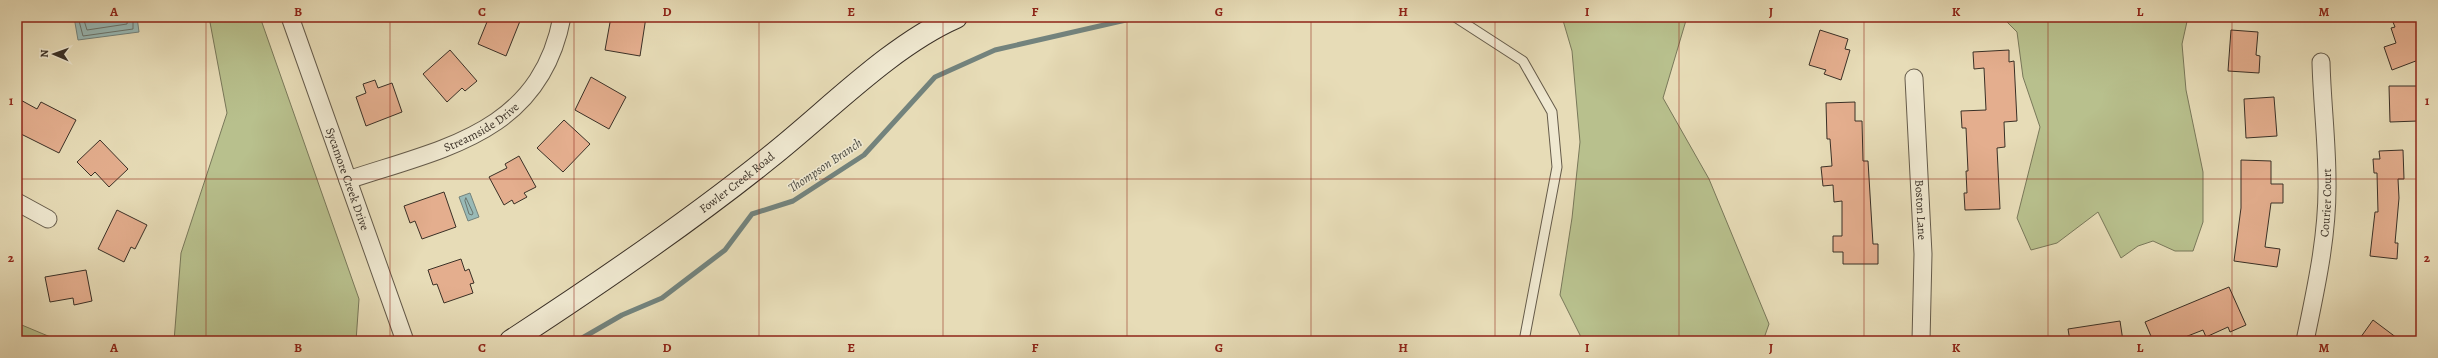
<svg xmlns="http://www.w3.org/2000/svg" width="2438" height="358" font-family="Alegreya,serif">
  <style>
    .green { fill: #b8c08d; stroke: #79785a }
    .water { fill: #99bab7; stroke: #73837d }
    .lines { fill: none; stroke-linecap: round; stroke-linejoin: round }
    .shore { stroke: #6a756e; stroke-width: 1 }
    .stream { stroke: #73837d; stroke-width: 5 }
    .building { fill: #e4ae8e; stroke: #3a3026 }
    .service-casing { stroke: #655b4a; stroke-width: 11 }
    .minor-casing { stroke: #655b4a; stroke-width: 19 }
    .secondary-casing { stroke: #3a3026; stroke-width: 24 }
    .service { stroke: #efe8d0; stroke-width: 9 }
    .minor { stroke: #efe8d0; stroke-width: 17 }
    .secondary { stroke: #efe8d0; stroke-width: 22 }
    .grid { fill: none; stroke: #8f2418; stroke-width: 1; stroke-opacity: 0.55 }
    .labels { text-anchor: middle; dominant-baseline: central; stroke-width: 3; stroke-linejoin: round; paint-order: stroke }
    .street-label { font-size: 12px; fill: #3a3026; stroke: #efe8d0 }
    .water-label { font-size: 13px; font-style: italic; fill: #4d4c43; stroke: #efe8d0 }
    .neatline { fill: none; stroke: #8f2418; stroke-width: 1.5 }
    .grid-label { font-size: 13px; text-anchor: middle; font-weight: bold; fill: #8f2418 }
  </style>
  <rect width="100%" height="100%" fill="#e7dcb7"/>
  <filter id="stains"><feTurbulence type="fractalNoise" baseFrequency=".005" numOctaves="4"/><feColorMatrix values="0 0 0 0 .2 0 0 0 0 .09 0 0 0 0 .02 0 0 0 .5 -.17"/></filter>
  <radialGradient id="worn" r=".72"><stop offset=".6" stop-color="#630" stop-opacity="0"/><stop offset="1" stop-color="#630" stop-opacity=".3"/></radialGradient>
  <g class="green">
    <path d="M209,17h51l99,282 -3,42h-182l7,-88 46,-140z"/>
    <path d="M1562,17h125l-24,81 46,81 60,145 -6,17h-180l-23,-46 12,-77 8,-76 -8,-91z"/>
    <path d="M2002,17h186l-6,27 4,46 17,82v50l-10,29h-18l-22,-10 -15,5 -17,12 -23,-46 -41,31 -26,7 -14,-32 23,-91 -17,-50 -6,-45z"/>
    <path d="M17,323l43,18h-43z"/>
  </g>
  <g class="water">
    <path d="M74,17h63l2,15 -61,8z"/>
    <path d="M470,193l9,24 -11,4 -9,-24z"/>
  </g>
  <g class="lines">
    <g class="shore">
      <path d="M78,17l5,19 50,-7v-12"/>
      <path d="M83,17l4,13 40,-6 1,-7"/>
      <path d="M466,198l7,15 -1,2 -3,-1 -4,-13z"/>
    </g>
    <path class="stream" d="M577,341l45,-26 40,-17 63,-48 27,-36 41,-13 71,-46 71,-78 60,-27 144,-33"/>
  </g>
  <g class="building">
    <path d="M489,17h22l9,4 -14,35 -28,-12z"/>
    <path d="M611,17h35l-6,39 -35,-6z"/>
    <path d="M2391,17h30v42l-29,11 -8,-23 12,-4 -5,-15 4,-1z"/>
    <path d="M1820,30l28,9 -3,10 5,1 -9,30 -17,-6 2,-4 -17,-5z"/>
    <path d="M2231,30l27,2 -2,23 4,1 -1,17 -31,-2z"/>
    <path d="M450,50l27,31 -12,10 -3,-3 -15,14 -24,-28z"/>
    <path d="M2009,50v12l5,-1 3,60 -13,1 1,25 -8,1 3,61 -35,1 -1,-17h3l-1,-22h2l-2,-43h-4l-1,-17 25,-1 -2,-42 -10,1 -1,-17z"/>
    <path d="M591,77l35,20 -17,32 -34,-19z"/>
    <path d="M375,80l3,8 14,-5 10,29 -36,14 -10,-29 10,-4 -3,-9z"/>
    <path d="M2389,86h28l1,35 -28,1z"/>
    <path d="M2274,97l3,39 -31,2 -2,-39z"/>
    <path d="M17,98l20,11 4,-7 35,18 -17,33 -42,-21z"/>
    <path d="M1855,102v19h7l1,40h5l5,83h5v20h-35v-12h-10v-16h9v-35l-8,1 -1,-17 -10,1 -2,-19 11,-1 -2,-27h-3l-1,-36z"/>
    <path d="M564,120l26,24 -27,28 -26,-24z"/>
    <path d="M100,140l28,29 -19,18 -14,-15 -4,4 -14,-14z"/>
    <path d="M2403,150l1,29h-6l1,19 -4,45h3l-1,16 -27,-3 5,-44h3l-1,-39h-3l-1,-14h7l-1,-8z"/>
    <path d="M519,156l17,31 -12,6 3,4 -13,7 -2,-4 -8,5 -15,-28 18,-9 -2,-4z"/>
    <path d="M2241,160l30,1v23h12v19h-12l-6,44 15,2 -3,18 -43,-6 7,-53z"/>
    <path d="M444,192l12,35 -34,12 -7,-18 -5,2 -6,-17z"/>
    <path d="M117,210l30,15 -12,24 -4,-2 -7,15 -26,-13z"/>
    <path d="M461,259l4,12 4,-2 5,14 -4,1 3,9 -29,10 -7,-19 -4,1 -5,-15z"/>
    <path d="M86,270l6,31 -18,4 -1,-7 -23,4 -5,-25z"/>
    <path d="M2229,287l17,38 -16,7 -2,-5 -22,10 -3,-7 -28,11h-22l-8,-19z"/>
    <path d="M2373,320l28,21h-43z"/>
    <path d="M2120,321l3,20h-53l-2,-12z"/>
  </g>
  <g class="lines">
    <g class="service-casing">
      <path id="service" d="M1455,17l68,44 29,51 5,55 -33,174"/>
    </g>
    <g class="minor-casing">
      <g id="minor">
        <path id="s1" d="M290,17l115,324"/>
        <path id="s2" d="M1914,78l9,176 -2,87"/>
        <path id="s3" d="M348,180c96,-32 192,-47 214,-163"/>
        <path d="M17,202l31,17"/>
        <path id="s4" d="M2305,341c11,-53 23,-106 22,-160 0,-40 -5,-79 -6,-119"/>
      </g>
    </g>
    <g class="secondary-casing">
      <g id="secondary">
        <path id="s5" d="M511,341c89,-58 177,-118 259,-184 57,-45 120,-111 186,-140"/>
      </g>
    </g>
    <use href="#service" class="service"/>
    <use href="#minor" class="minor"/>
    <use href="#secondary" class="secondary"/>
  </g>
  <path class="grid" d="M206,17v324M390,17v324M574,17v324M759,17v324M943,17v324M1127,17v324M1311,17v324M1495,17v324M1679,17v324M1864,17v324M2048,17v324M2232,17v324M17,179h2404"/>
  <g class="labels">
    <g class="street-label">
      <text stroke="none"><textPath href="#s3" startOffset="144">Streamside Drive</textPath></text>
      <text stroke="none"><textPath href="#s1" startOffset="172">Sycamore Creek Drive</textPath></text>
      <text stroke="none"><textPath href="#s5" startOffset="276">Fowler Creek Road</textPath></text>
      <text stroke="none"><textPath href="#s4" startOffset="140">Courier Court</textPath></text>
      <text stroke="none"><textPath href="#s2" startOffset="132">Boston Lane</textPath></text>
    </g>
    <g class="water-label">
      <text transform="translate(825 165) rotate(-34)">Thompson Branch</text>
    </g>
  </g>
  <rect width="2438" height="358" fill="none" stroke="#e7dcb7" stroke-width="44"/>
  <g transform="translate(54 54) rotate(272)" stroke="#efe8d0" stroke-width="3" paint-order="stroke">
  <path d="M0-3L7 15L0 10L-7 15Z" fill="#3a3026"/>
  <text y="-6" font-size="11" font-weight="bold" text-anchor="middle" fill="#3a3026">N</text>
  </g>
  <rect x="22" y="22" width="2394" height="314" class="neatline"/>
  <g class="grid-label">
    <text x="114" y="16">A</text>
    <text x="298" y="16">B</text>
    <text x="482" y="16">C</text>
    <text x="667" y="16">D</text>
    <text x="851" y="16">E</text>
    <text x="1035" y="16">F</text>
    <text x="1219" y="16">G</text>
    <text x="1403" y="16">H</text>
    <text x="1587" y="16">I</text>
    <text x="1771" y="16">J</text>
    <text x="1956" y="16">K</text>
    <text x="2140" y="16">L</text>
    <text x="2324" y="16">M</text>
    <text x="11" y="105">1</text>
    <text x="2427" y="105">1</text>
    <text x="11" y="262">2</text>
    <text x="2427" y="262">2</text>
    <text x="114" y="352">A</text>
    <text x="298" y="352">B</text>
    <text x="482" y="352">C</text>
    <text x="667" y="352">D</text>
    <text x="851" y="352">E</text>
    <text x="1035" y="352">F</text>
    <text x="1219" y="352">G</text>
    <text x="1403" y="352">H</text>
    <text x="1587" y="352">I</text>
    <text x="1771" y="352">J</text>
    <text x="1956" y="352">K</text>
    <text x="2140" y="352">L</text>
    <text x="2324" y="352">M</text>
  </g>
  <rect width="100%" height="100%" filter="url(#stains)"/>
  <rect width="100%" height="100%" fill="url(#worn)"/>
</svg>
